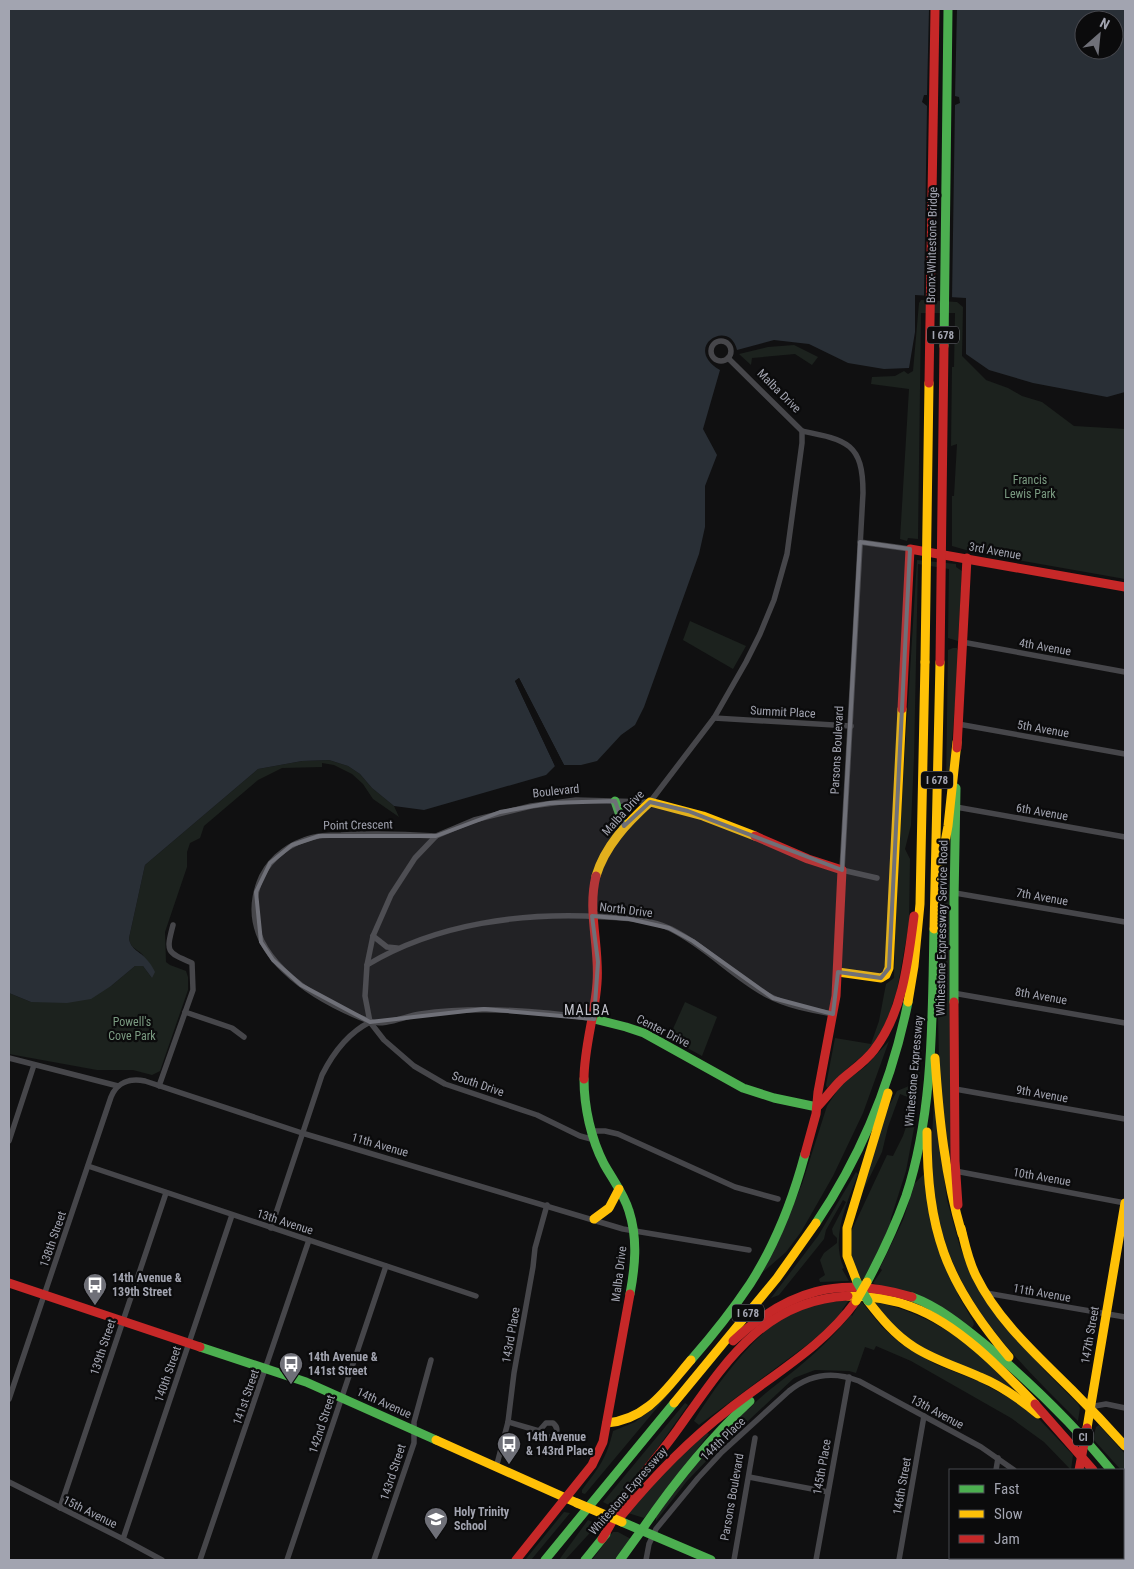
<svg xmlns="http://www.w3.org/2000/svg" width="1134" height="1569" font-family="'Roboto Condensed',sans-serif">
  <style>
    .green { fill: #1c221e }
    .water { fill: #292f36; fill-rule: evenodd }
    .pier { fill: #101011 }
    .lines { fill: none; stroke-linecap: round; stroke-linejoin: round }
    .street { stroke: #46464a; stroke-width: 5.5 }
    .fast { stroke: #4caf50; stroke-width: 9 }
    .slow { stroke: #ffc107; stroke-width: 9 }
    .jam { stroke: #c62828; stroke-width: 9 }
    .fast-bridge { stroke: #4caf50; stroke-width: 9 }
    .slow-bridge { stroke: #ffc107; stroke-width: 9 }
    .jam-bridge { stroke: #c62828; stroke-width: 9 }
    .marked { fill: #6f7078; fill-opacity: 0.2; stroke: #6f7078; stroke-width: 4; stroke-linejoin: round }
    .labels { text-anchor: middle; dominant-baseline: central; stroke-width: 4.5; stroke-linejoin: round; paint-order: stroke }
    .shield { fill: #0b0b0c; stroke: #75767f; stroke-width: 1 }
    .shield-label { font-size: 11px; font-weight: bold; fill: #a2a4b0 }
    .street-label { font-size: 12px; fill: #a2a4b0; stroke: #0b0b0c }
    .park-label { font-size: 12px; fill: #7a9a81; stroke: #0b0b0c }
    .poi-label { font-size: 12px; font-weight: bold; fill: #a2a4b0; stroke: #0b0b0c; text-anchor: start }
    .neighbourhood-label { font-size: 14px; letter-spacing: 1px; fill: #c3c4cd; stroke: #0b0b0c }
  </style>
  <rect width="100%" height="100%" fill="#101011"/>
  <g class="green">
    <path d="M921,300l36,2 6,5 -1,49 24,24 22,8 14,8 20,6 32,24 51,3v150l-152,-27 -21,-6v-50h2l3,-52 -6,2 1,-79h2l1,-54h-34l-3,226 -10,-1 -1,3 -7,-2 9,-150 -38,-5 1,-7 23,-1 9,-5 4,3 5,-3 6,-68z"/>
    <path d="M794,345l24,12 -6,8 -17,-11 -43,4 -1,7 -12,-11 29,-7z"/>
    <path d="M917,560l39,4v3l6,4 -4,70 -10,-3 1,-69 -31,-5 -4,193 -3,68 -6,24 5,10 -1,65 -12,66 -9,27 -7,18 -13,16 -19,16 -22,21 -1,-3 9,-47 36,6 8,-23 7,-37 8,-6 2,-84z"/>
    <path d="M690,621l56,25 -13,23 -50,-29z"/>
    <path d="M953,648h4l2,5 -10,127 -3,7 2,-137z"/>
    <path d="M329,760l19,6 12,8 12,14 22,18 5,11 -26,-18 -10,-15 -11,-10 -18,-9 -12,-2v4l-40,1 -24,12 -54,46 -4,12 -10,5 -3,9v15l-22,65 1,30 4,3 16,6 2,6v13l-28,81 -8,4 -19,-5h-36l-88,-16v-61l22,9 80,-16 24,-20h8l9,12c-3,-7 -5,-18 -10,-24 -6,-6 -12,-6 -13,-16l16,-73 113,-96 44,-8z"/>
    <path d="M943,866l6,4 2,274 -2,20 -9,-69 -2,-77 2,-99 1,-42z"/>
    <path d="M685,1002l32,15 -15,39 -33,-18z"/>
    <path d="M925,1013l-10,110 -9,48 -15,47 -1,11 -28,53 -10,-21 -2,-27 37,-79 6,1 10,-20 12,-36 -15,-6 -12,33 -6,25 -29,59 35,-103 9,-17 12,-5z"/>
    <path d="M889,1041l-26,72 -30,63 -32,56 -15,20 -23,20 10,-25 15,-29 14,-34 25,-78 14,-21 25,-19z"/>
    <path d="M934,1099l13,101 13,47 23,51 61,72 34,34 2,4 -2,13c-71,-71 -130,-126 -145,-231 -4,-29 0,-62 1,-91z"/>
    <path d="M856,1172l2,2c-11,29 -28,64 -14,94l-2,1 7,12 -29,1 -1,-3 6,-4 -5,-15 4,-7 13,-10v-5l-4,-4 -1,-5 14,-27 -3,-2 -17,30 -2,9 -45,56 -8,3 47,-62z"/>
    <path d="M925,1173l33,122 15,26 1,3 -2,4 -99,-45 9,-13 -2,-2 23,-48 12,-37z"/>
    <path d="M849,1300l-7,10 1,1 -13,15 -23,19 -108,80 -5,-4c22,-36 66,-97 105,-112 15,-6 34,-7 50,-9z"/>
    <path d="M861,1301l21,26 19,17 34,20 45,18 35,19 25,19 33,35 -2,15 -27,-28 -33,-24 -100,-57 -35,-15 -2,4 -9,-3 -9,26 -7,-2 -34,-1 -21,8 -79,74 -28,29 -31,40v-5l59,-76 23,-26 4,1 3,-5h3c14,-16 31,-27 47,-40 21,-17 39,-35 56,-55l1,1z"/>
    <path d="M875,1302c54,10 103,45 138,87l-94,-43 -26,-20z"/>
    <path d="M692,1366l-107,128 -3,-1v-3c17,-23 24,-30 31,-59l22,-9 20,-15z"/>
    <path d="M685,1403l3,2 -43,61 -32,41 -10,-5z"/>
    <path d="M1099,1425l26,29v21l-2,-5h-2l-28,-31 3,-12z"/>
    <path d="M705,1432l4,2 -65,84 -16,-5 24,-29z"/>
    <path d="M564,1512l6,1 -39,47h-6z"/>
    <path d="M588,1520l10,4 -33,36h-6z"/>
    <path d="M613,1532h5l13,7 -17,21h-22z"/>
  </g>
  <path class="water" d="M9,9h1116v383l-18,5 -74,-14 -44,-13 -23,-16v-56l-51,-3v37l-6,36 -25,1 -36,-6 -39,-19 -35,-4 -37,10c-7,-33 -56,-3 -17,20l-17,59 14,26 -12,31v41l-6,27 -55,153 -9,18 -14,10 -24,26 -16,4h-17l-45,-87 -4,3 40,85 -9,9 -122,35 -30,-4 -22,-18 -12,-14 -12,-8 -19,-6 -27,1 -44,8 -113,96 -16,73c1,12 13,14 19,23 3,3 5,7 7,11l-3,6 -9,-12h-8l-24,20 -20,13 -24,4 -36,-1 -22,-9zM1084,20h30v30h-30z"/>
  <g class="pier">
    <path d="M929,9h28l-2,87 4,1 1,6 -5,2 -3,194 -28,-1 3,-192 -5,-4 2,-7h3z"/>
    <path d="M519,678l45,87 1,3 -3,-1 -42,-82 38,81h-3l-40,-85z"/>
  </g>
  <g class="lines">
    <g class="street">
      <circle cx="721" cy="351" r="10"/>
      <path d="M802,431c45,9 61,12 61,62l-21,377 35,8"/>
      <path d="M860,542l50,7"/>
      <path d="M962,642l163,30"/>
      <path d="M714,718l137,8"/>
      <path d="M958,724l167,30"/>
      <path d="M956,807l169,30"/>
      <path d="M436,836c-32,-2 -63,-3 -95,-1 -12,0 -25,0 -37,5 -20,7 -38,23 -45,43 -25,70 55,117 110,138 15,6 36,-5 51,-7 58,-8 116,-4 174,5"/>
      <path d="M955,893l170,29"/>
      <path d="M373,936l14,11 10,1"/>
      <path d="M367,965c70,-42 156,-53 237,-48 22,1 46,2 67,12 36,18 62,48 96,66 21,11 43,15 66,19"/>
      <path d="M953,993l172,30"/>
      <path d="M185,1012l47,16 12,9"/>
      <path d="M9,1058l109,28"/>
      <path d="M159,1086l34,-96 -1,-27c-26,-11 -26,-11 -19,-38"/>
      <path d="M955,1089l170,30"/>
      <path d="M592,1131h13l13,3 117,53 43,12"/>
      <path d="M595,1140l-15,-4 -43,-21 -92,-31 -31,-18 -30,-26 -14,-18 -5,-26 2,-31 6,-29 18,-41 24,-37 21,-22 38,-16 57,-14 45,-6 74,2 64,-84 32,-56 14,-28 14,-34 13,-46 15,-111v-12l-74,-73"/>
      <path d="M9,1141l25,-76"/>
      <path d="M88,1166l388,130"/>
      <path d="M955,1171l170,32"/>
      <path d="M271,1228l51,-153c11,-22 26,-42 48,-53"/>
      <path d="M986,1293l139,24"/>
      <path d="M9,1399l102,-302c6,-15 19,-19 34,-16l157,52 321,96 126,21"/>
      <path d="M1089,1407l17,-3 19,4"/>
      <path d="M508,1422l31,9"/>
      <path d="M546,1423h7c5,4 5,9 1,13l-7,2 -8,-7z"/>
      <path d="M496,1468l12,-46 6,-49 19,-106 2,-19 12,-43"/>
      <path d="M996,1470l2,-12"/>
      <path d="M749,1477l79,15"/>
      <path d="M9,1482l114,57 39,21"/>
      <path d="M60,1508l106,-315"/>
      <path d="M123,1539l109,-324"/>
      <path d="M200,1560l109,-320"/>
      <path d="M287,1560l99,-294"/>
      <path d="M374,1560l40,-117v-21l17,-62"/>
      <path d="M646,1560l3,-16 7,-15 42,-51 24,-26 67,-61c21,-17 45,-20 70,-10l122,66 33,23"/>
      <path d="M734,1560l21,-122"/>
      <path d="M816,1560l33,-183"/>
      <path d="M899,1560l25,-144"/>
      <path d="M981,1560l1,-2"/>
    </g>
    <g class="fast">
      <path d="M615,801l9,26"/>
      <path d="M954,1002v-102l2,-112"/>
      <path d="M594,1019l32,8 18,6 99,55 31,10 43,9"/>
      <path d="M584,1079c0,28 7,60 20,85 9,16 20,30 25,47 9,28 6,56 1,83"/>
      <path d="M816,1223c45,-67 76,-142 92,-221"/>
      <path d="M867,1282c15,-28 28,-56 39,-86 28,-85 26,-179 28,-267"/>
      <path d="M912,1297c30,11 55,33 80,53 43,37 83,76 119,120"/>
      <path d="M200,1347l106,35 130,58"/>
      <path d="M691,1360c21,-24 41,-49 59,-76 25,-39 43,-85 55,-130"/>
      <path d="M622,1522l89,38"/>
      <path d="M641,1531c32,-47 67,-91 109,-130"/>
      <path d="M1063,1558v2"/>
      <path d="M545,1560l129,-157"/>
      <path d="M585,1560l21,-26"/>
      <path d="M620,1560l21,-29"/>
    </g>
    <g class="slow">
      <path d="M940,869l8,-43 9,-84"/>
      <path d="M596,876c9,-30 31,-53 54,-74l53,14 52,20"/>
      <path d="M934,929l6,-267"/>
      <path d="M838,972l43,6 5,-3 3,-7 13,-259"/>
      <path d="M908,1002l6,-36 6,-62 5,-242"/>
      <path d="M935,1058c4,60 10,118 27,176"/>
      <path d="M927,1132c0,98 18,150 82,225"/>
      <path d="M594,1219l15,-11 10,-19"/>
      <path d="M961,1228c4,16 7,32 15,48 22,45 61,79 96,114 18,18 36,37 53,56"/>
      <path d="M857,1282l-10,-26v-28l41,-135"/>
      <path d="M848,1296c22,0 44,3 64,11 46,17 89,62 123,97"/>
      <path d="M868,1301c13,17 27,34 46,46 20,13 44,20 66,30 22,9 40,22 58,37"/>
      <path d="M674,1403l103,-125 39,-55"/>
      <path d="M607,1423c41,-4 59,-34 84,-63"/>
      <path d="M1087,1428l38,-225"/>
      <path d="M436,1440l141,63"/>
      <path d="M1123,1508l2,3"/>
    </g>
    <g class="jam">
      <path d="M902,709l8,-160 215,38"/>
      <path d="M957,748l10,-190"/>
      <path d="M755,836l53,23 34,11 -6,126 -18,96 -2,22 -11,40"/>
      <path d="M954,1002l1,159 3,44"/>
      <path d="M584,1079c0,-32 11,-64 13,-96 3,-36 -10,-71 -1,-107"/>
      <path d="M817,1107c8,-8 15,-18 23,-26 11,-10 25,-19 34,-31 29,-38 34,-88 40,-134"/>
      <path d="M9,1283l191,64"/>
      <path d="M733,1341c55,-51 106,-66 179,-44"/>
      <path d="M1035,1404l58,66"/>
      <path d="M1123,1485l2,4"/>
      <path d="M622,1515c32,-39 66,-74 106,-105 44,-35 95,-63 128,-109"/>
      <path d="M1123,1528l2,6"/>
      <path d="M602,1539c8,-13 15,-27 23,-40 16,-24 36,-46 53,-70 45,-63 84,-129 170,-133"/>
      <path d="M516,1560l76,-95 11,-23 27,-148"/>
    </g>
    <g class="fast-bridge">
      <path d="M944,346l4,-337"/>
      <path d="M857,1282l11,19"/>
    </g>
    <g class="slow-bridge">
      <path d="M925,662l4,-279"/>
      <path d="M856,1301l11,-19"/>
      <path d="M577,1503l45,19"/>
    </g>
    <g class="jam-bridge">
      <path d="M929,383l6,-374"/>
      <path d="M940,662l4,-316"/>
      <path d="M1079,1470l8,-42"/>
    </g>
  </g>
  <path class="marked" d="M860,542l50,7 -21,419 -8,10 -43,-6 -5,42 -60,-16 -80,-57 -24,-13 -40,-9 -37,-3 6,46 -4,57 -110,-10 -114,13 -69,-37 -28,-25 -12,-18 -5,-50 14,-29 22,-18 27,-9h117l64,-24 50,-9 65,-2 9,25 26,-24 38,9 154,59z"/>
  <defs>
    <g id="bus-pin" transform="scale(1.25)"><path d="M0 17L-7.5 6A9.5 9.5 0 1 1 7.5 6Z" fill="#6f7078" stroke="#0b0b0c"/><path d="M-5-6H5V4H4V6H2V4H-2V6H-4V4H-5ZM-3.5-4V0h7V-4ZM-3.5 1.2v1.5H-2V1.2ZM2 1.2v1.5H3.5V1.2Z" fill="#fff"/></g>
    <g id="school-pin" transform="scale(1.25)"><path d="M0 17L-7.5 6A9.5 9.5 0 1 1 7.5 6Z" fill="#6f7078" stroke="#0b0b0c"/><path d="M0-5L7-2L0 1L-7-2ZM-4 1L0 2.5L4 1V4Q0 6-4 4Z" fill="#fff"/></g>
  </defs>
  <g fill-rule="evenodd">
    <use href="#bus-pin" x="95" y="1285"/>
    <use href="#bus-pin" x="291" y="1364"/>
    <use href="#bus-pin" x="509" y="1444"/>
    <use href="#school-pin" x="436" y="1519"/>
  </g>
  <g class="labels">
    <g class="shield">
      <rect x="927" y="326.5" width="32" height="17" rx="4"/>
      <rect x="921" y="771.5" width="32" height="17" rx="4"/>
      <rect x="732" y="1304.5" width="32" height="17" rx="4"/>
      <rect x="1073" y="1428.5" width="20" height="17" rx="4"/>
    </g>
    <g class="shield-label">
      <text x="943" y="335">I 678</text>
      <text x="937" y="780">I 678</text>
      <text x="748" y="1313">I 678</text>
      <text x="1083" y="1437">CI</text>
    </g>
    <g class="street-label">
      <text transform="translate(932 245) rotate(-89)">Bronx-Whitestone Bridge</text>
      <text transform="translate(779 391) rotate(45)">Malba Drive</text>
      <text transform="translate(995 551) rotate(10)">3rd Avenue</text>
      <text transform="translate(1045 647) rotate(10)">4th Avenue</text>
      <text transform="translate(783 712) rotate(3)">Summit Place</text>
      <text transform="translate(1043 729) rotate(10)">5th Avenue</text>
      <text transform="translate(837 750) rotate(-87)">Parsons Boulevard</text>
      <text transform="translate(556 791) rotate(-6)">Boulevard</text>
      <text transform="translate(1042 812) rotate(10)">6th Avenue</text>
      <text transform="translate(623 813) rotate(-48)">Malba Drive</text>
      <text transform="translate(358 825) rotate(-1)">Point Crescent</text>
      <text transform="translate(1042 897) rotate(10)">7th Avenue</text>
      <text transform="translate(626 910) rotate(7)">North Drive</text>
      <text transform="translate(942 928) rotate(-89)">Whitestone Expressway Service Road</text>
      <text transform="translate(1041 996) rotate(10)">8th Avenue</text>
      <text transform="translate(663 1031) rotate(27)">Center Drive</text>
      <text transform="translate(914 1071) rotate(-85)">Whitestone Expressway</text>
      <text transform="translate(478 1084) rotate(19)">South Drive</text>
      <text transform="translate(1042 1094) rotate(10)">9th Avenue</text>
      <text transform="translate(380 1145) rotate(16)">11th Avenue</text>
      <text transform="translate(1042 1177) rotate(10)">10th Avenue</text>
      <text transform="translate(285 1222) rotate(18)">13th Avenue</text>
      <text transform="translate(53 1239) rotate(-71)">138th Street</text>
      <text transform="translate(619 1274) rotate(-83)">Malba Drive</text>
      <text transform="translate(1042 1293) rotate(10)">11th Avenue</text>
      <text transform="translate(511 1335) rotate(-80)">143rd Place</text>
      <text transform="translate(1090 1335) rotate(-80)">147th Street</text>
      <text transform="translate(103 1347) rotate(-72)">139th Street</text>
      <text transform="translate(168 1374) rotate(-71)">140th Street</text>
      <text transform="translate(246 1397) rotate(-71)">141st Street</text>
      <text transform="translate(384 1403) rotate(24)">14th Avenue</text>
      <text transform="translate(937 1412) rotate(28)">13th Avenue</text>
      <text transform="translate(322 1424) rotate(-72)">142nd Street</text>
      <text transform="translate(723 1439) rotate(-44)">144th Place</text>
      <text transform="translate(822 1467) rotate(-80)">145th Place</text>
      <text transform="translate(393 1472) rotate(-72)">143rd Street</text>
      <text transform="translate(902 1486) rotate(-80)">146th Street</text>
      <text transform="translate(628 1491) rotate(-49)">Whitestone Expressway</text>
      <text transform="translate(732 1497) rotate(-80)">Parsons Boulevard</text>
      <text transform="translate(90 1512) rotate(26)">15th Avenue</text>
    </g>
    <g class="park-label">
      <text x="1030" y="480">Francis<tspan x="1030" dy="14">Lewis Park</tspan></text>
      <text x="132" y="1022">Powell's<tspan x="132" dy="14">Cove Park</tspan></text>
    </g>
    <g class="poi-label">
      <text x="112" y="1278">14th Avenue &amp;<tspan x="112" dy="14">139th Street</tspan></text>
      <text x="308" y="1357">14th Avenue &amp;<tspan x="308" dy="14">141st Street</tspan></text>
      <text x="526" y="1437">14th Avenue<tspan x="526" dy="14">&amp; 143rd Place</tspan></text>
      <text x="454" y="1512">Holy Trinity<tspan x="454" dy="14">School</tspan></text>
    </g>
    <g class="neighbourhood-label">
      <text x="587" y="1010">MALBA</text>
    </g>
  </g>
  <rect width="1134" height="1569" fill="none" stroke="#a2a4b0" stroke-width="20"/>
  <rect x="949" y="1469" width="175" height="90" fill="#0b0b0c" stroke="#47484e"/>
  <rect x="959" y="1485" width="25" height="8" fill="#4caf50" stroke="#47484e"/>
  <text x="994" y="1494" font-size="15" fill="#a2a4b0">Fast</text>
  <rect x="959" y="1510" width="25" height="8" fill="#ffc107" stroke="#47484e"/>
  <text x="994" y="1519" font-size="15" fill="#a2a4b0">Slow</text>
  <rect x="959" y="1535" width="25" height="8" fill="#c62828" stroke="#47484e"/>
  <text x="994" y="1544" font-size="15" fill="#a2a4b0">Jam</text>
  <g transform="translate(1099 35) rotate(27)"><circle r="24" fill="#0b0b0c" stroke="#47484e"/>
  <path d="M0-4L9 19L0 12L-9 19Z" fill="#6f7078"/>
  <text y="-8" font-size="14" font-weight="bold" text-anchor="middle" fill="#a2a4b0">N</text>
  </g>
</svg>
